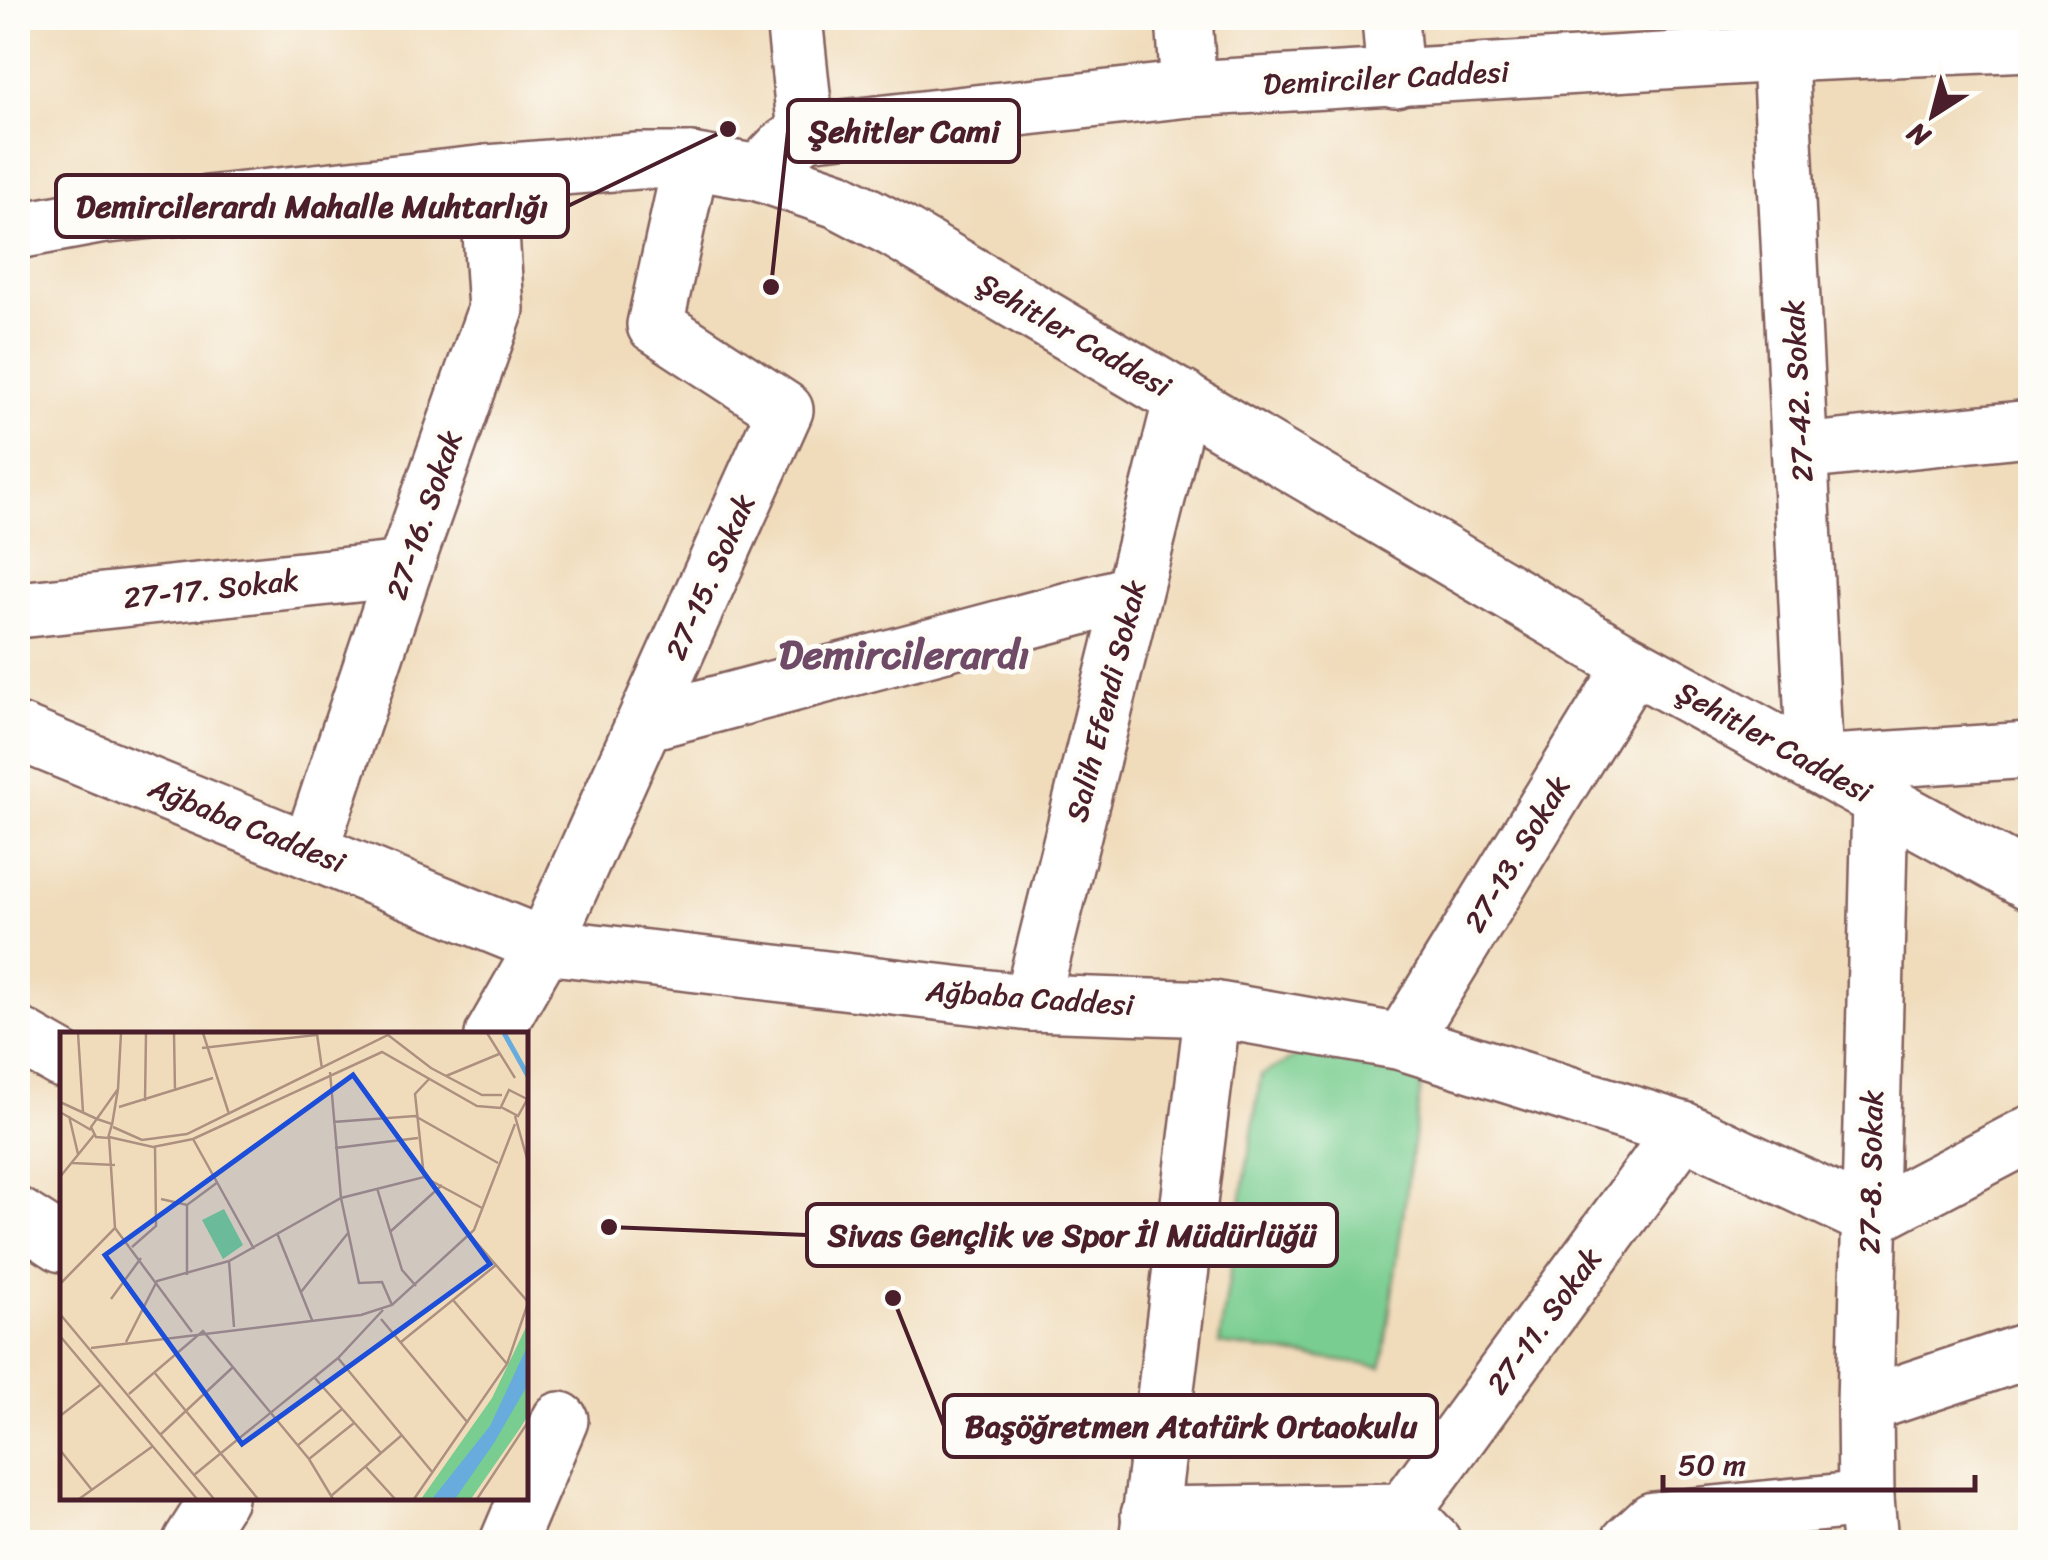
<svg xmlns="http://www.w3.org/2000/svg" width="2048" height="1560" font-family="Sriracha,sans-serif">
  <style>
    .green { fill: #79cd90; stroke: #62765e; stroke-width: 2.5 }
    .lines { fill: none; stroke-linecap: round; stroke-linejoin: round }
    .minor-casing { stroke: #84615d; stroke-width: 60 }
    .minor { stroke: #fff; stroke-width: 55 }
    .labels { text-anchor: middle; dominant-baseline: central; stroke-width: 10; stroke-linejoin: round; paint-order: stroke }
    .street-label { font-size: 30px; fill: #4a1f2b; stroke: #fdfcf7 }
    .district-label { font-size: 40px; font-weight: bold; fill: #6f4b68; stroke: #fdfcf7 }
    .inset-river { fill: none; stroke: #67acdd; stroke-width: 5 }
    .inset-road { fill: none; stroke: #ae9081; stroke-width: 2.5 }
    .view { fill: #1d4ed8; fill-opacity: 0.15; stroke: #1d4ed8; stroke-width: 5 }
    .inset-edge { fill: none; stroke: #4a1f2b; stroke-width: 5 }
    .leader { fill: none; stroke: #4a1f2b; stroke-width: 4 }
    .callout-dot { fill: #4a1f2b; stroke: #fdfcf7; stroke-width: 4 }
    .callout { fill: #fdfcf7; stroke: #4a1f2b; stroke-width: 4 }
    .callout-label { font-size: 32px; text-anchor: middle; font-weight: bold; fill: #4a1f2b }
  </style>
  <rect width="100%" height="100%" fill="#fdfcf7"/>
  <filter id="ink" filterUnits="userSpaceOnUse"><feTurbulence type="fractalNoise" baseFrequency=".01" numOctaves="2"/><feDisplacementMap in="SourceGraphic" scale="20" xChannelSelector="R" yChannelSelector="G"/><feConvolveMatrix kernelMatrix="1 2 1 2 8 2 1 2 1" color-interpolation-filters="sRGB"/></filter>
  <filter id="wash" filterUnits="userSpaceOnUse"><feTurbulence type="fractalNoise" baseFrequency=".0048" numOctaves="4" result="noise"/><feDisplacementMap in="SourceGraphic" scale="40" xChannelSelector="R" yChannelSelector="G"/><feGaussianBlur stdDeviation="2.25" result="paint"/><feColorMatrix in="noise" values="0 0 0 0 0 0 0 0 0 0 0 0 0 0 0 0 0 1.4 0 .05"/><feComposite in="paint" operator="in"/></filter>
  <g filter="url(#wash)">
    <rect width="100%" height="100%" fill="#f0dcbb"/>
    <path class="green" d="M1305,1052l117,27 -40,288 -163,-23 42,-269z"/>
  </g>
  <g filter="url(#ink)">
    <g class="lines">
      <g class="minor-casing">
        <g id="minor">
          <path d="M794,18l12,114"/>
          <path d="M1184,18l5,71"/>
          <path d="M1390,18l5,61"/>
          <path d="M1778,19l37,745 215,-14"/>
          <path d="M759,173l23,-24 24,-17 383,-43 592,-35 249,-11"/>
          <path d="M18,231l81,-15 388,-43 151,-12h53l68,12 79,27 57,30 722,426 413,226"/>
          <path d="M1801,452l229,-24"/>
          <path d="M18,610l386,-41"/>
          <path d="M645,723l488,-130"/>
          <path d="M18,732l526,214 487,57 182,6 189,33 281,88 187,88 160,-84"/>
          <path d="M310,850l94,-281 92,-260 -9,-136"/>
          <path d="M1031,1003l151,-605"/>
          <path d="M18,1035l44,25"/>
          <path d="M493,1035l51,-89 241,-536 -130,-85 36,-164"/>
          <path d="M1402,1042l231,-377"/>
          <path d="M18,1216l44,28"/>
          <path d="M1865,1405l165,-55"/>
          <path d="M1404,1511l279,-381"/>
          <path d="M1149,1515l255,-4 29,31"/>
          <path d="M191,1542l28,-44"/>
          <path d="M508,1542l52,-122"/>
          <path d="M1147,1542l66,-533"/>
          <path d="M1629,1542l24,-22 213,-21"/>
          <path d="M1870,1542l-4,-43 -1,-94 15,-604"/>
        </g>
      </g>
      <use href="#minor" class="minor"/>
    </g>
  </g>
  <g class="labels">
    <g class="street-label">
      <text transform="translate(1386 78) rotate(-3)">Demirciler Caddesi</text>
      <text transform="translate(1074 335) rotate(30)">Şehitler Caddesi</text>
      <text transform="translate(1798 391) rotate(-93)">27-42. Sokak</text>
      <text transform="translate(424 515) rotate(-71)">27-16. Sokak</text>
      <text transform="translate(710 577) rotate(-66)">27-15. Sokak</text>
      <text transform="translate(211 589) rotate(-6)">27-17. Sokak</text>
      <text transform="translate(1106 701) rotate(-76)">Salih Efendi Sokak</text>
      <text transform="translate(1774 742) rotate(29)">Şehitler Caddesi</text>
      <text transform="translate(247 825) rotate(22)">Ağbaba Caddesi</text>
      <text transform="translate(1517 854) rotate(-59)">27-13. Sokak</text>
      <text transform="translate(1030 998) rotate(4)">Ağbaba Caddesi</text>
      <text transform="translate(1871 1172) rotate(-89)">27-8. Sokak</text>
      <text transform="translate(1544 1321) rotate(-54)">27-11. Sokak</text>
    </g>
    <g class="district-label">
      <text x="904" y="654">Demircilerardı</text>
    </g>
  </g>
  <g transform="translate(60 1032)">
    <rect width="468" height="468" fill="#f0dcbb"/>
    <path d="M164,177l19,36 -20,14 -21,-39zM467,293v92l-6,10 -50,72h-50l71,-101z" fill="#79cd90"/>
    <path d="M467,315v39l-33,57 -39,56h-23l58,-73z" fill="#67acdd"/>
    <path class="inset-river" d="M444,1l24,43"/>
    <path class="inset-road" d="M18,1l5,79M114,1l1,58M143,1l26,81M427,1l28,45M257,2l5,35M142,16l114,-13M270,40l11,126 18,85 23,-1 10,23M386,44l53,-22M467,67l-18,-9 -8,17 17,9 10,-18M85,69l1,-68M0,70l37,17M59,75l94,-29M0,80l31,18M9,84l9,38M455,84l13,46M37,87l15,5 -4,14 -12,-1 -5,-10 27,-38 3,-56M273,90l82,-6 83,47M52,93l6,-36M53,95l29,13 45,-6 201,-99 43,33 51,27h20M49,105l44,10 40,-8 189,-87 95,54 24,2M133,107l61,110M275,116l83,-10M12,131l43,2M0,145l34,-42M364,145l-9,-83 15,-16M317,156l25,82 14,16M101,167l26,6 31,-23M55,196l77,104M331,199l51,-46M217,201l35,87M410,203l58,67M72,215l24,-21 -1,-79M169,229l5,66M127,243v-70M0,252l55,-56 -6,-91M241,260l47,-59M51,267l30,-41M393,268l54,64M0,282l154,185M321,287l87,104M0,304l137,163M66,310l31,-61 72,-20 112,-63 83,-21 58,31M341,310l95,-77M31,316l270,-33 31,-10 82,-75 41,-106M278,326l95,115M94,340l104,127M254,345l67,76M69,362l74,-63 106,128 24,40M0,384l40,-31M100,403l72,-67M237,414l45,-37M0,418l32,40M249,427l45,-36M305,434l30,33M134,443l144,-117 45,-48M271,464l71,-61M19,467l74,-53M354,467l93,-135 21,-61M417,467l51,-77"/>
    <path class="view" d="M293,43l137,189 -248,180 -137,-189z"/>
    <rect width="468" height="468" class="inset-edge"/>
  </g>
  <path class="leader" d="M771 287L788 131M728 129L568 206M609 1227L807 1235M893 1298L944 1426"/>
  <g class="callout-dot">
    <circle cx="771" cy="287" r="10"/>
    <circle cx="728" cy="129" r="10"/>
    <circle cx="609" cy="1227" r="10"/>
    <circle cx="893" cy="1298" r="10"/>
  </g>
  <g class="callout">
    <rect x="788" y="100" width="231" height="62" rx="10"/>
    <rect x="56" y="175" width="512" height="62" rx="10"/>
    <rect x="807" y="1204" width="530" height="62" rx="10"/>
    <rect x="944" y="1395" width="493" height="62" rx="10"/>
  </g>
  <g class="callout-label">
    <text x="904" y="142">Şehitler Cami</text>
    <text x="312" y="217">Demircilerardı Mahalle Muhtarlığı</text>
    <text x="1072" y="1246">Sivas Gençlik ve Spor İl Müdürlüğü</text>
    <text x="1191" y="1437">Başöğretmen Atatürk Ortaokulu</text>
  </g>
  <rect width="2048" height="1560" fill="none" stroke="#fdfcf7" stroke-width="60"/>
  <g transform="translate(1933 115) rotate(216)" stroke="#fdfcf7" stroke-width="8" paint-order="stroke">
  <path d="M0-8L18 38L0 25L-18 38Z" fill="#4a1f2b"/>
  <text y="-15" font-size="28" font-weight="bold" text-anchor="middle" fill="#4a1f2b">N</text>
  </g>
  <path d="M1663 1475v15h312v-15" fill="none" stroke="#4a1f2b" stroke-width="5"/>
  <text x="1678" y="1475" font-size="30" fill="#4a1f2b" stroke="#fdfcf7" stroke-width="8" paint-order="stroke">50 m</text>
</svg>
